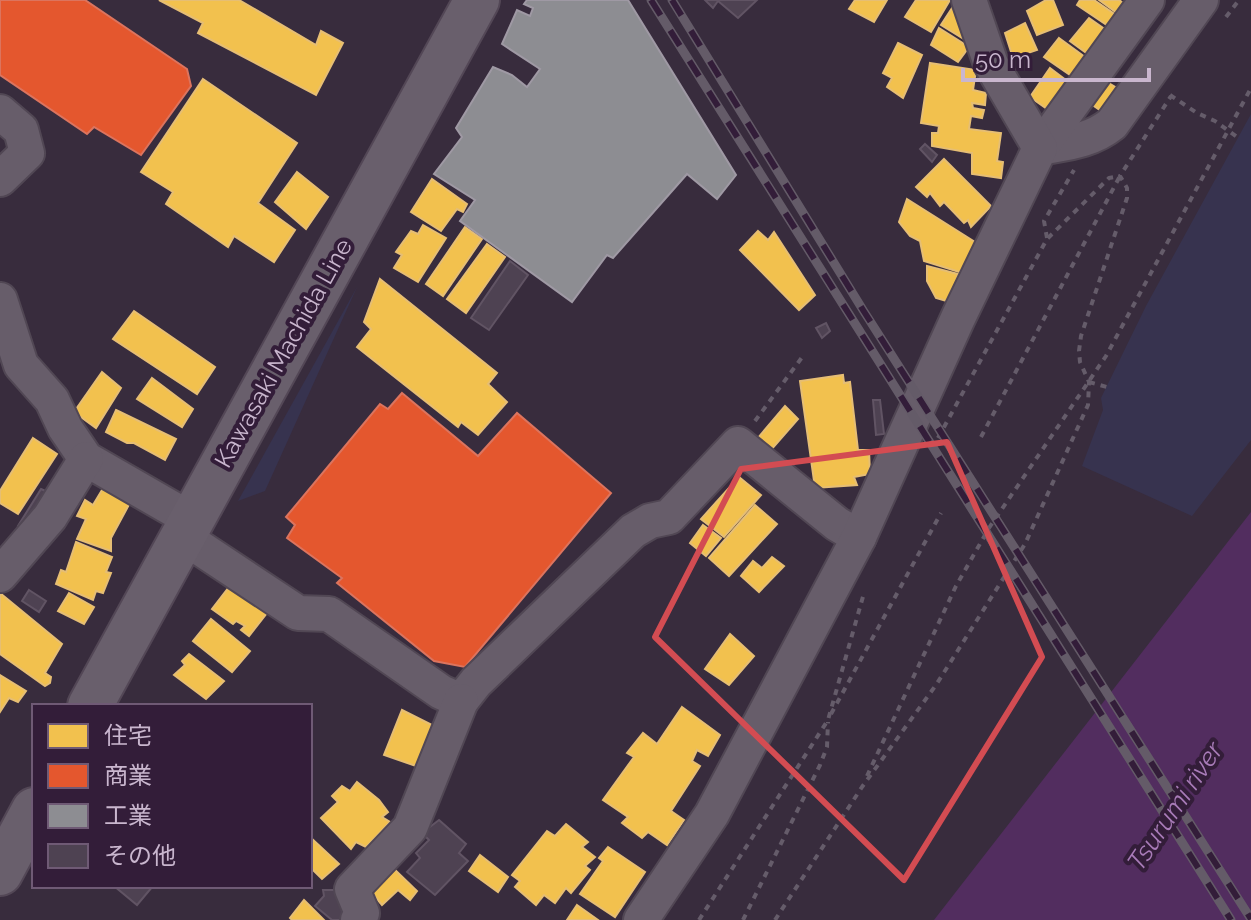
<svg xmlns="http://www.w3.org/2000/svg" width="1251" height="920" font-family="Raleway,'Noto Sans JP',sans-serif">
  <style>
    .green { fill: #37334f }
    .water { fill: #522d5f }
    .homes { fill: #f2c14e; stroke: #e6be74; stroke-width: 2 }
    .shops { fill: #e4572e; stroke: #dc745e; stroke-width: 2 }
    .industry { fill: #8d8d92; stroke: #9f99a4; stroke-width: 2 }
    .building { fill: #4e4252; stroke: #615464; stroke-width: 2 }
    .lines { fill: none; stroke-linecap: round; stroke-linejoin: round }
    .minor-casing { stroke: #514754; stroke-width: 38 }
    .major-casing { stroke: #534756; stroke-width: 48 }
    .path { stroke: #655c6a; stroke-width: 4; stroke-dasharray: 6 6; stroke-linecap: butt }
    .minor { stroke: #675d6a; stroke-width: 34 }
    .major { stroke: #695f6c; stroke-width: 44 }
    .rail-casing { stroke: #645b68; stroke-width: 9 }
    .rail { stroke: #331d39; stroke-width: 6; stroke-dasharray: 18; stroke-linecap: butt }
    .marked { fill: none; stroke: #d34c52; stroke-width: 6; stroke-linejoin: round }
    .labels { text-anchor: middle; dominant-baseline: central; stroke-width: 8; stroke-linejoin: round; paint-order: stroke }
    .street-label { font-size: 24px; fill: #c9b6ce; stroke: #331d39 }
    .water-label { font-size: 26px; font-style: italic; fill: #a87bb8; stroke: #331d39 }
  </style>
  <rect width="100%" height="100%" fill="#382c3d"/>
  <g class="green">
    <path d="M1251,114v326l-59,76 -110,-50 21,-56 -2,-12 45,-92z"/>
    <path d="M357,287l-92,204 -27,10z"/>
  </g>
  <path class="water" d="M1251,512v408h-317z"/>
  <g class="homes">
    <path d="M159,0h80l77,45 5,-14 22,12 -27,52 -118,-62 5,-10z"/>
    <path d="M855,0h32l-13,22 -25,-13z"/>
    <path d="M916,0h34l-19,32 -26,-15z"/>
    <path d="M1046,0h7l10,25 -26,10 -10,-24z"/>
    <path d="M1080,0h14l28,19 -8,11 -37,-25z"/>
    <path d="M1099,0h20l11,8 -9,8z"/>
    <path d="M954,5l19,19 -9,15 -23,-14z"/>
    <path d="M1089,18l24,17 -20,23 -23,-17z"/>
    <path d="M1025,23l12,27 -24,8 -8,-25z"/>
    <path d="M939,28l30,19 -11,15 -27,-17z"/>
    <path d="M1059,38l30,22 -13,19 -32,-22z"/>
    <path d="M898,43l24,12 -19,43 -16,-11 5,-9 -9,-5z"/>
    <path d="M930,63l46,7 -3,20 13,3 -1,12 -13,-2 1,5 11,2 -2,8 -11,-2 -2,13 32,4 -4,28 6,1 -2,16 -29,-4v-21l-40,-7v-13h6l1,-7 -18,-3z"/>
    <path d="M1050,68l25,19 -21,27 -24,-17z"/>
    <path d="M203,79l94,64 -39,60 37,27 -21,32 -40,-26 -6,11 -62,-43 7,-12 -32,-20z"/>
    <path d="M1107,82l15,9 -18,22 -13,-9z"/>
    <path d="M944,159l47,47 -20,21 -3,-7 -4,3 -20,-21 -4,4 -10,-13 -3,4 -11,-10z"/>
    <path d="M297,172l31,25 -22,32 -31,-27z"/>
    <path d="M432,179l35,25 -4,8 -6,-3 -16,22 -30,-19z"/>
    <path d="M907,199l76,48 -14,28 -45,-14 -4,-20 -10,-5 -11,-14z"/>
    <path d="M423,225l23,13 -28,44 -24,-14 8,-13 -6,-3 15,-21 7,3z"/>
    <path d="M465,227l17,12 -39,57 -17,-12z"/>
    <path d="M758,231l10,9 6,-8 41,63 -16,15 -59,-60z"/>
    <path d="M487,244l18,13 -39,56 -19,-14z"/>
    <path d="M927,266l31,8 -2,8 10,3 -6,20 -24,-7 -9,-17z"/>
    <path d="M380,279l117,94 -9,11 19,18 -29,33 -17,-13 -3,5 -101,-80 14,-18 -7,-7z"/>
    <path d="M134,311l81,56 -18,27 -84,-55z"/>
    <path d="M102,372l19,16 -25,40 -22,-16z"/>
    <path d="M843,375l1,8 6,-1 8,68h11l1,24 -16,3 3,8 -42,3 -15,-107z"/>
    <path d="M152,378l41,31 -11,18 -45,-28z"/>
    <path d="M785,406l13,13 -27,31 -14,-11z"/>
    <path d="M116,410l60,29 -11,21 -31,-17h-7l-21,-11z"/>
    <path d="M33,438l24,16 -39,60 -18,-11v-12z"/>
    <path d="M739,477l22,18 -37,42 -23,-18z"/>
    <path d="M105,485l27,14 -21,39v13l-34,-12 9,-20 -9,-3 8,-16 8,5z"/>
    <path d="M755,505l22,19 -48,52 -20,-18z"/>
    <path d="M703,525l18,13 -15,18 -16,-13z"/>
    <path d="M76,542l36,15 -6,15 5,1 -8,20 -7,-2 -3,9 -37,-16 5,-14 5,2z"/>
    <path d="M772,557l12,9 -25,26 -18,-16 12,-15 9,7z"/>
    <path d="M236,578l35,30 -22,28 -8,-6 4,-4 -9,-5 -3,3 -21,-15z"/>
    <path d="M0,593l62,51 -17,29 6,4 -1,6 -5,3 -45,-32z"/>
    <path d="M69,593l25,14 -10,17 -26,-13z"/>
    <path d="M211,619l39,32 -18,21 -39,-31z"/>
    <path d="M730,634l24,22 -25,29 -24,-16z"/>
    <path d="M189,654l35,27 -18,18 -32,-24 11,-10 -3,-4z"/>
    <path d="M0,675l26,16 -8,11 -9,-4 -9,14z"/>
    <path d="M682,707l38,28 -12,21 -11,-6 -5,11 8,5 -29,45 13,9 -17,25 -19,-13 -6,6 -20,-15 6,-6 -25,-17 31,-43 -7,-4 16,-20 14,11z"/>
    <path d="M402,710l30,15 -16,41 -32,-11z"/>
    <path d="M357,782l22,18 9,12 -6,5 8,5 -24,25 -10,-5 -5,7 -30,-31 17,-16 -6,-6 10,-10 8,5z"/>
    <path d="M566,824l22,18 -6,5 13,10 -10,9 5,4 -19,23 -5,-5 -11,15 -11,-8 -8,10 -21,-18 5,-6 -8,-6 35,-44 8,5z"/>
    <path d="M310,837l29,27 -17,15 -12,-12z"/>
    <path d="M608,847l37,25 -30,45 -35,-23 23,-33 -4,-3z"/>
    <path d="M480,855l28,22 -10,15 -29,-21z"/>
    <path d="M391,866l26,25 -7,9 -12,-10 -16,15 -15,-18z"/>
    <path d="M304,900l20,20h-32l-2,-2z"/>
    <path d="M577,905l21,15h-31z"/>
  </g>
  <g class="shops">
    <path d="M0,0h85l102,69 4,17 -50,69 -47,-28 -7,7 -87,-59z"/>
    <path d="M402,393l76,63 39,-43 94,80 -146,174 -31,-6 -97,-78 5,-5 -55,-40 8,-13 -9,-8 94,-113 8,5z"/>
  </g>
  <path class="industry" d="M527,0h101l108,175 -19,24 -30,-25 -74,84 -6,-3 -35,47 -112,-81 15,-21 -41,-26 28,-37 -6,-9 37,-61 19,8 15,12 13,-18 -38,-25 15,-34 13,6 3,-8 -9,-4z"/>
  <g class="building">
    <path d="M705,0h52l-19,18 -20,-17 -5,7z"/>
    <path d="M925,144l12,11 -5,7 -12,-13z"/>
    <path d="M510,261l18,14 -39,55 -18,-12z"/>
    <path d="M826,323l4,8 -8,7 -6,-10z"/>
    <path d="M873,400h7l4,34 -8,1z"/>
    <path d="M41,489l9,4 -19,41 -13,-8z"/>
    <path d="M29,590l17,11 -7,11 -17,-11z"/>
    <path d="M439,820l27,24 -7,9 9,8 -33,34 -28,-23 13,-14 -4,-5 13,-13 -7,-7z"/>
    <path d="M114,886h39l-16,19z"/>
    <path d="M323,890h11l8,10v11l6,4 -6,5h-10l-17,-14 9,-10z"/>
  </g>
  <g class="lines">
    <g class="minor-casing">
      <g id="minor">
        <path d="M0,112l21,18 6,23 -27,26"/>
        <path d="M1040,148c27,-5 51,-7 72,-24l89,-124"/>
        <path d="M1040,148l107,-148"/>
        <path d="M0,300l21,65 31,35 13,28 21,31 106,61"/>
        <path d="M182,536l116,77 31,1 112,78 20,9 15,-19 157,-151 17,-10 19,-4 69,-73 99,80 22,13"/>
        <path d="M0,575l50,-58 36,-58"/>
        <path d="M358,920l4,-7 -10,-24 58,-61 51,-127"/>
        <path d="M641,920l71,-106 147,-277 99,-219 82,-170 -49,-84 -22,-64"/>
      </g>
    </g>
    <g class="major-casing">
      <g id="major">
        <path d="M90,706l387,-706"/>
        <path d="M0,873l34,-63"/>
      </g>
    </g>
    <g class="path">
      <path d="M1226,17l13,-17"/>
      <path d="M1170,95l27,18 18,8 22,16"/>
      <path d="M1047,238l-3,-17 30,-51"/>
      <path d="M1089,382l18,5"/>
      <path d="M755,421l48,-65"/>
      <path d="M981,437l139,-261"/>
      <path d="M938,438l109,-199 62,-61 11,-2"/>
      <path d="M831,714l110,-201"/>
      <path d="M867,776l89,-190 33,-58 117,-172 145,-268"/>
      <path d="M699,920l129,-200 36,-127"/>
      <path d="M743,920l77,-155 7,-18 1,-25"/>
      <path d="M775,920l87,-133 74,-102 89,-141 63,-139 1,-23 -9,-20 -1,-11 2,-15 46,-138v-10l-7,-12 51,-80"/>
    </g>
    <use href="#minor" class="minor"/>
    <use href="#major" class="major"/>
    <g class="rail-casing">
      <g id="rail">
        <path d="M651,0l580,920"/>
        <path d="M672,0l191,310 388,609"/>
      </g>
    </g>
    <use href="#rail" class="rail"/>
  </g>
  <path class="marked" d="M947,442l95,215 -138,223 -249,-243 86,-168z"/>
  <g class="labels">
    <g class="street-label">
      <text transform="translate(283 353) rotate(-61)">Kawasaki Machida Line</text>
    </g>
    <g class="water-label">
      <text transform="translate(1175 806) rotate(-56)">Tsurumi river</text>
    </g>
  </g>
  <rect x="32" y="704" width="280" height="184" fill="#331d39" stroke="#6f5a75" stroke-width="2"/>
  <rect x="48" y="724" width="40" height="24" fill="#f2c14e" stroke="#6f5a75" stroke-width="2"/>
  <text x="104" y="744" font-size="24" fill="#c9b6ce">住宅</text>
  <rect x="48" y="764" width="40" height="24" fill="#e4572e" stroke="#6f5a75" stroke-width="2"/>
  <text x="104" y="784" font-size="24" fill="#c9b6ce">商業</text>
  <rect x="48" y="804" width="40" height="24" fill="#8d8d92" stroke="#6f5a75" stroke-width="2"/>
  <text x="104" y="824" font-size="24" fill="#c9b6ce">工業</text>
  <rect x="48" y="844" width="40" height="24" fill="#4e4252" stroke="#6f5a75" stroke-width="2"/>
  <text x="104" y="864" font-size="24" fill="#c9b6ce">その他</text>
  <path d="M963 68v12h186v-12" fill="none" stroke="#c9b6ce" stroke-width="4"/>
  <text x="975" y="68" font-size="24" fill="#c9b6ce" stroke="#331d39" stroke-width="6" paint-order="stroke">50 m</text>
</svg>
